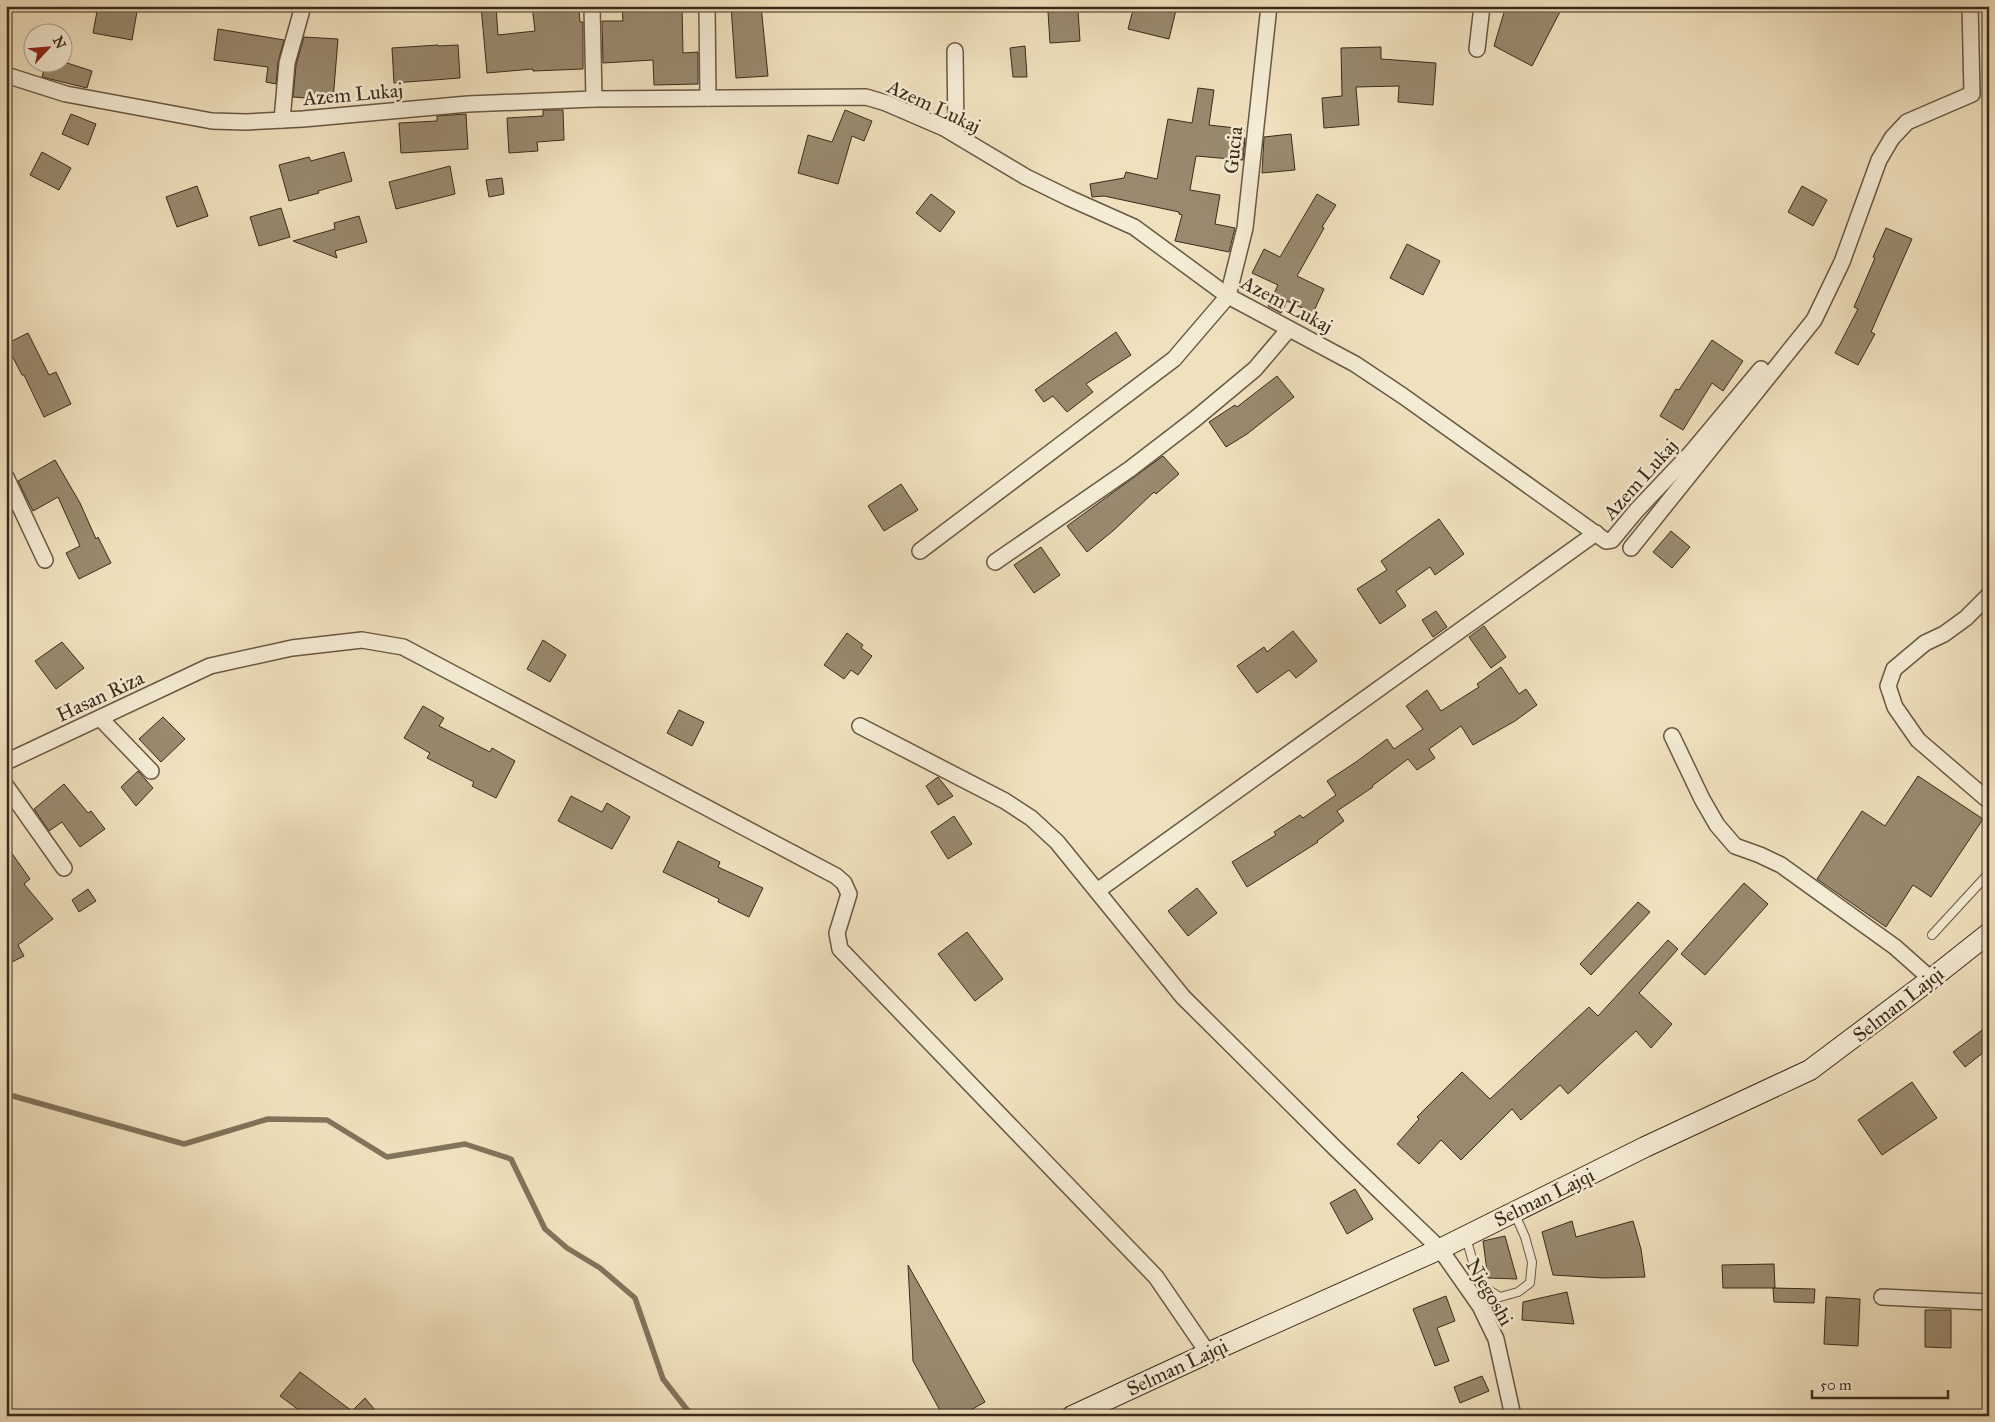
<svg xmlns="http://www.w3.org/2000/svg" width="1995" height="1422" font-family="'IM FELL Great Primer',serif">
  <style>
    .lines { fill: none; stroke-linecap: round; stroke-linejoin: round }
    .stream { stroke: #82735b; stroke-width: 5.5 }
    .building { fill: #998a6f; stroke: #3a2b1a }
    .lane-casing { stroke: #685843; stroke-width: 10 }
    .street-casing { stroke: #685843; stroke-width: 18 }
    .secondary-casing { stroke: #3a2b1a; stroke-width: 22 }
    .lane { stroke: #f5ecd5; stroke-width: 8 }
    .street { stroke: #f5ecd5; stroke-width: 15 }
    .secondary { stroke: #f5ecd5; stroke-width: 20 }
    .labels { text-anchor: middle; dominant-baseline: central; stroke-width: 5; stroke-linejoin: round; paint-order: stroke }
    .street-label { font-size: 20px; fill: #3a2b1a; stroke: #f5ecd5 }
  </style>
  <rect width="100%" height="100%" fill="#f0e1be"/>
  <filter id="stains"><feTurbulence type="fractalNoise" baseFrequency=".004" numOctaves="4"/><feColorMatrix values="0 0 0 0 .2 0 0 0 0 .09 0 0 0 0 .02 0 0 0 .5 -.17"/></filter>
  <radialGradient id="worn" r=".72"><stop offset=".6" stop-color="#630" stop-opacity="0"/><stop offset="1" stop-color="#630" stop-opacity=".3"/></radialGradient>
  <g class="lines">
    <path class="stream" d="M6,1094l178,50 84,-25 59,1 60,37 78,-13 46,15 34,70 22,19 33,20 35,30 28,81 29,37"/>
  </g>
  <g class="building">
    <path d="M98,6h40l-6,34 -39,-7z"/>
    <path d="M481,6h15l2,29 37,-4 -3,-25h39v5l8,-1 1,12h3v47l-50,2v-2l-46,4z"/>
    <path d="M622,6h60l1,47 15,-1v32l-44,1 -1,-25 -50,3 -1,-42h21z"/>
    <path d="M731,6h30l7,70 -32,2z"/>
    <path d="M1134,6h43l-8,33 -41,-10z"/>
    <path d="M1506,6h57l-31,60 -38,-20z"/>
    <path d="M1078,10l2,31 -30,2 -2,-31z"/>
    <path d="M218,29l66,11 -6,22 -2,22 -10,-2 2,-15 -54,-7z"/>
    <path d="M304,37l34,2 -5,61 -40,-3 3,-32z"/>
    <path d="M438,45v1l20,-1 2,33 -66,5 -2,-35z"/>
    <path d="M1025,46l2,31h-14l-3,-29z"/>
    <path d="M1381,47v12l55,4 -3,42 -35,-3 1,-16 -43,1 3,38 -35,3 -2,-30 20,-2 -1,-48z"/>
    <path d="M46,62h18l28,9 -5,17 -45,-11z"/>
    <path d="M1198,88l16,2 -5,35 35,4 -1,10 2,-1 -2,22 -47,-4 -6,34 30,5 -5,29 20,4 -6,24 -54,-11 7,-26 -3,-1v-2l-75,-16 -12,1 -2,-13 34,-6 2,-6 31,7 11,-60 24,4z"/>
    <path d="M543,110h20l1,30 -27,2 1,9 -29,2 -2,-35 36,-2z"/>
    <path d="M845,110l27,11 -8,20 -12,-5 -14,48 -40,-11 10,-38 24,7z"/>
    <path d="M71,114l25,10 -8,21 -26,-11z"/>
    <path d="M466,114l2,35 -67,4 -2,-30 38,-2v-5z"/>
    <path d="M1291,134l4,36 -33,3 2,-36z"/>
    <path d="M42,152l29,16 -12,22 -29,-15z"/>
    <path d="M344,152l8,29 -34,10 1,2 -30,8 -10,-36 30,-8 2,4z"/>
    <path d="M450,166l5,28 -59,15 -7,-27z"/>
    <path d="M502,178l2,16 -15,3 -3,-17z"/>
    <path d="M197,186l11,30 -31,11 -11,-30z"/>
    <path d="M1802,186l25,14 -14,26 -25,-14z"/>
    <path d="M931,194l24,18 -15,20 -24,-19z"/>
    <path d="M1317,194l19,11 -14,22 2,1 -27,48 27,13 -11,24 -26,-12 -6,12 -13,-7 10,-21 -26,-12 12,-24 16,8z"/>
    <path d="M281,208l9,29 -31,9 -9,-29z"/>
    <path d="M359,216l8,26 -32,9 2,7 -44,-17 42,-12 -1,-6z"/>
    <path d="M1886,228l26,11 -41,93 4,2 -17,31 -23,-12 23,-44 -4,-2 21,-49 -2,-1z"/>
    <path d="M1407,244l33,17 -17,34 -33,-17z"/>
    <path d="M1116,332l15,23 -45,29 7,8 -26,20 -14,-16 -9,6 -9,-12z"/>
    <path d="M28,333l21,42 7,-3 15,32 -27,13 -20,-42h-2l-16,-31z"/>
    <path d="M1712,340l31,21 -20,30 -11,-8 -29,47 -23,-14 16,-27 3,1z"/>
    <path d="M1277,376l17,21 -47,37 -21,13 -17,-25 26,-17 2,2z"/>
    <path d="M1163,456l16,18 -23,20 -2,-2 -40,38 -27,22 -20,-26z"/>
    <path d="M55,460l25,43 16,36 2,-2 13,26 -32,16 -13,-26 14,-7 -22,-49 -25,14 -15,-30z"/>
    <path d="M901,484l17,26 -34,21 -16,-25z"/>
    <path d="M1439,519l25,35 -29,21 -5,-8 -34,24 10,15 -26,18 -23,-35 30,-19 -6,-9z"/>
    <path d="M1671,531l19,16 -18,21 -19,-16z"/>
    <path d="M1041,547l19,28 -26,18 -20,-28z"/>
    <path d="M1436,611l11,16 -14,10 -11,-17z"/>
    <path d="M1484,626l22,31 -15,11 -22,-31z"/>
    <path d="M1293,631l24,30 -21,17 -7,-8 -32,23 -20,-27 27,-19 3,5z"/>
    <path d="M847,633l16,12 -2,3 11,8 -14,19 -7,-5 -7,9 -20,-14z"/>
    <path d="M543,640l23,15 -16,27 -23,-13z"/>
    <path d="M62,642l22,26 -28,21 -21,-28z"/>
    <path d="M1501,667l18,27 7,-5 11,16 -22,16 -42,24 -12,-19 -32,23 6,9 -18,12 -9,-11 -36,27 1,1 -36,24 7,10 -27,20 1,1 -71,45 -15,-25 44,-27 -2,-3 26,-17 3,3 33,-23 -9,-14 29,-19 31,-23 7,10 29,-20 -17,-23 21,-16 14,21 38,-24 -2,-3z"/>
    <path d="M423,706l21,12 -5,8 51,26 2,-4 23,13 -19,37 -24,-12 2,-4 -47,-24 3,-5 -26,-15z"/>
    <path d="M679,710l25,12 -12,24 -25,-13z"/>
    <path d="M163,717l22,22 -24,23 -22,-23z"/>
    <path d="M138,771l15,17 -17,18 -15,-19z"/>
    <path d="M1918,776l65,43 -52,78 -18,-12 -27,42 -69,-48 45,-68 23,15z"/>
    <path d="M938,777l15,19 -15,9 -12,-19z"/>
    <path d="M64,784l24,29 3,-2 14,18 -25,18 -18,-25 -13,9 -15,-22z"/>
    <path d="M571,796l31,16 5,-9 23,14 -18,32 -54,-28z"/>
    <path d="M954,816l18,28 -24,15 -17,-27z"/>
    <path d="M678,841l42,21 -2,5 45,21 -14,29 -31,-15 1,-3 -56,-27z"/>
    <path d="M6,845l24,34 -6,5 29,35 -35,26 6,11 -18,9z"/>
    <path d="M1744,883l24,21 -63,71 -24,-21z"/>
    <path d="M1197,888l20,25 -29,23 -20,-25z"/>
    <path d="M88,889l8,12 -17,11 -7,-12z"/>
    <path d="M1638,902l12,10 -59,63 -11,-11z"/>
    <path d="M967,932l36,47 -28,22 -37,-47z"/>
    <path d="M1668,940l10,9 -39,44 33,31 -21,24 -15,-17 -68,63 -8,-9 -39,35 -9,-11 -51,51 -20,-20 -22,24 -22,-20 22,-25 -2,-2 45,-45 28,27 99,-92 9,9z"/>
    <path d="M1989,1025v23l-24,19 -12,-15z"/>
    <path d="M1912,1082l25,36 -55,37 -24,-35z"/>
    <path d="M1355,1189l18,30 -26,15 -17,-31z"/>
    <path d="M1572,1221l4,16 57,-16 8,28 4,28 -41,1 -51,-3 -11,-43z"/>
    <path d="M1505,1236l12,43 -29,-1 -5,-37z"/>
    <path d="M1774,1264l1,24h-52l-1,-23z"/>
    <path d="M908,1265l77,137 -25,14h-17l-30,-55z"/>
    <path d="M1773,1288l42,1 -1,14 -40,-1z"/>
    <path d="M1567,1292l7,32 -52,-4 1,-18z"/>
    <path d="M1446,1296l9,25 -18,7 12,33 -14,5 -22,-57z"/>
    <path d="M1826,1297l34,2 -2,47 -34,-2z"/>
    <path d="M1925,1310h26v38l-26,-1z"/>
    <path d="M300,1372l52,39 13,-13 15,18h-73l-27,-20z"/>
    <path d="M1482,1376l7,15 -29,12 -6,-16z"/>
  </g>
  <g class="lines">
    <g class="lane-casing">
      <g id="lane">
        <path d="M1932,935l57,-62"/>
        <path d="M1466,1237l8,29 11,22 15,9 18,-5 12,-9 2,-21 -7,-25 -11,-25"/>
      </g>
    </g>
    <g class="street-casing">
      <g id="street">
        <path d="M592,6l2,93"/>
        <path d="M707,6l1,92"/>
        <path d="M1477,49l5,-43"/>
        <path d="M955,51l1,83"/>
        <path d="M6,75l60,19 146,27 34,1 57,-3 165,-15 126,-5 272,-2 20,6 58,25 82,49 43,21 65,29 94,69 127,68 48,32 203,145 6,-1 24,-29 54,-57 71,-85"/>
        <path d="M282,120l5,-57 16,-57"/>
        <path d="M6,477l39,83"/>
        <path d="M1631,548l183,-228 28,-58 37,-102 13,-22 15,-16 65,-28 -2,-88"/>
        <path d="M920,551l254,-192 54,-63 17,-68 24,-222"/>
        <path d="M995,562l135,-93 65,-50 60,-50 34,-40"/>
        <path d="M1989,595l-23,23 -22,16 -19,9 -31,26 -6,17 7,21 23,33 71,61"/>
        <path d="M100,718l51,53"/>
        <path d="M860,726l145,75 26,17 26,24 126,155 153,152 104,100 40,57 16,33 17,77"/>
        <path d="M1672,736l30,63 15,26 18,21 25,9 21,10 114,82 36,32"/>
        <path d="M6,762l204,-96 82,-18 70,-8 41,7 433,229 8,7 5,11 -12,39 3,16 316,328 52,76"/>
        <path d="M6,786l58,82"/>
        <path d="M1097,891l499,-358"/>
        <path d="M1882,1297l107,5"/>
      </g>
    </g>
    <g class="secondary-casing">
      <path id="secondary" d="M1072,1416l136,-63 232,-104 205,-102 165,-77 121,-91 58,-46"/>
    </g>
    <use href="#lane" class="lane"/>
    <use href="#street" class="street"/>
    <use href="#secondary" class="secondary"/>
  </g>
  <g class="labels">
    <g class="street-label">
      <text transform="translate(353 94) rotate(-5)">Azem Lukaj</text>
      <text transform="translate(934 106) rotate(25)">Azem Lukaj</text>
      <text transform="translate(1233 150) rotate(-84)">Gucia</text>
      <text transform="translate(1287 304) rotate(28)">Azem Lukaj</text>
      <text transform="translate(1640 479) rotate(-48)">Azem Lukaj</text>
      <text transform="translate(100 696) rotate(-25)">Hasan Riza</text>
      <text transform="translate(1898 1004) rotate(-38)">Selman Lajqi</text>
      <text transform="translate(1544 1197) rotate(-26)">Selman Lajqi</text>
      <text transform="translate(1490 1292) rotate(60)">Njegoshi</text>
      <text transform="translate(1177 1367) rotate(-25)">Selman Lajqi</text>
    </g>
  </g>
  <rect width="1995" height="1422" fill="none" stroke="#f0e1be" stroke-width="25"/>
  <rect x="8" y="8" width="1980" height="1407" fill="none" stroke="#3a2b1a" stroke-width="2.5"/>
  <rect x="12" y="12" width="1970" height="1397" fill="none" stroke="#3a2b1a"/>
  <g transform="translate(48 48) rotate(64)"><circle r="24" fill="#f5ecd5" stroke="#aa9f8a"/>
  <path d="M0-4L9 19L0 12L-9 19Z" fill="#8f2418"/>
  <text y="-8" font-size="14" font-weight="bold" text-anchor="middle" fill="#3a2b1a">N</text>
  </g>
  <path d="M1812 1390v8h136v-8" fill="none" stroke="#3a2b1a" stroke-width="2.5"/>
  <text x="1820" y="1390" font-size="15" fill="#3a2b1a" stroke="#f5ecd5" stroke-width="4" paint-order="stroke">50 m</text>
  <rect width="100%" height="100%" filter="url(#stains)"/>
  <rect width="100%" height="100%" fill="url(#worn)"/>
</svg>
